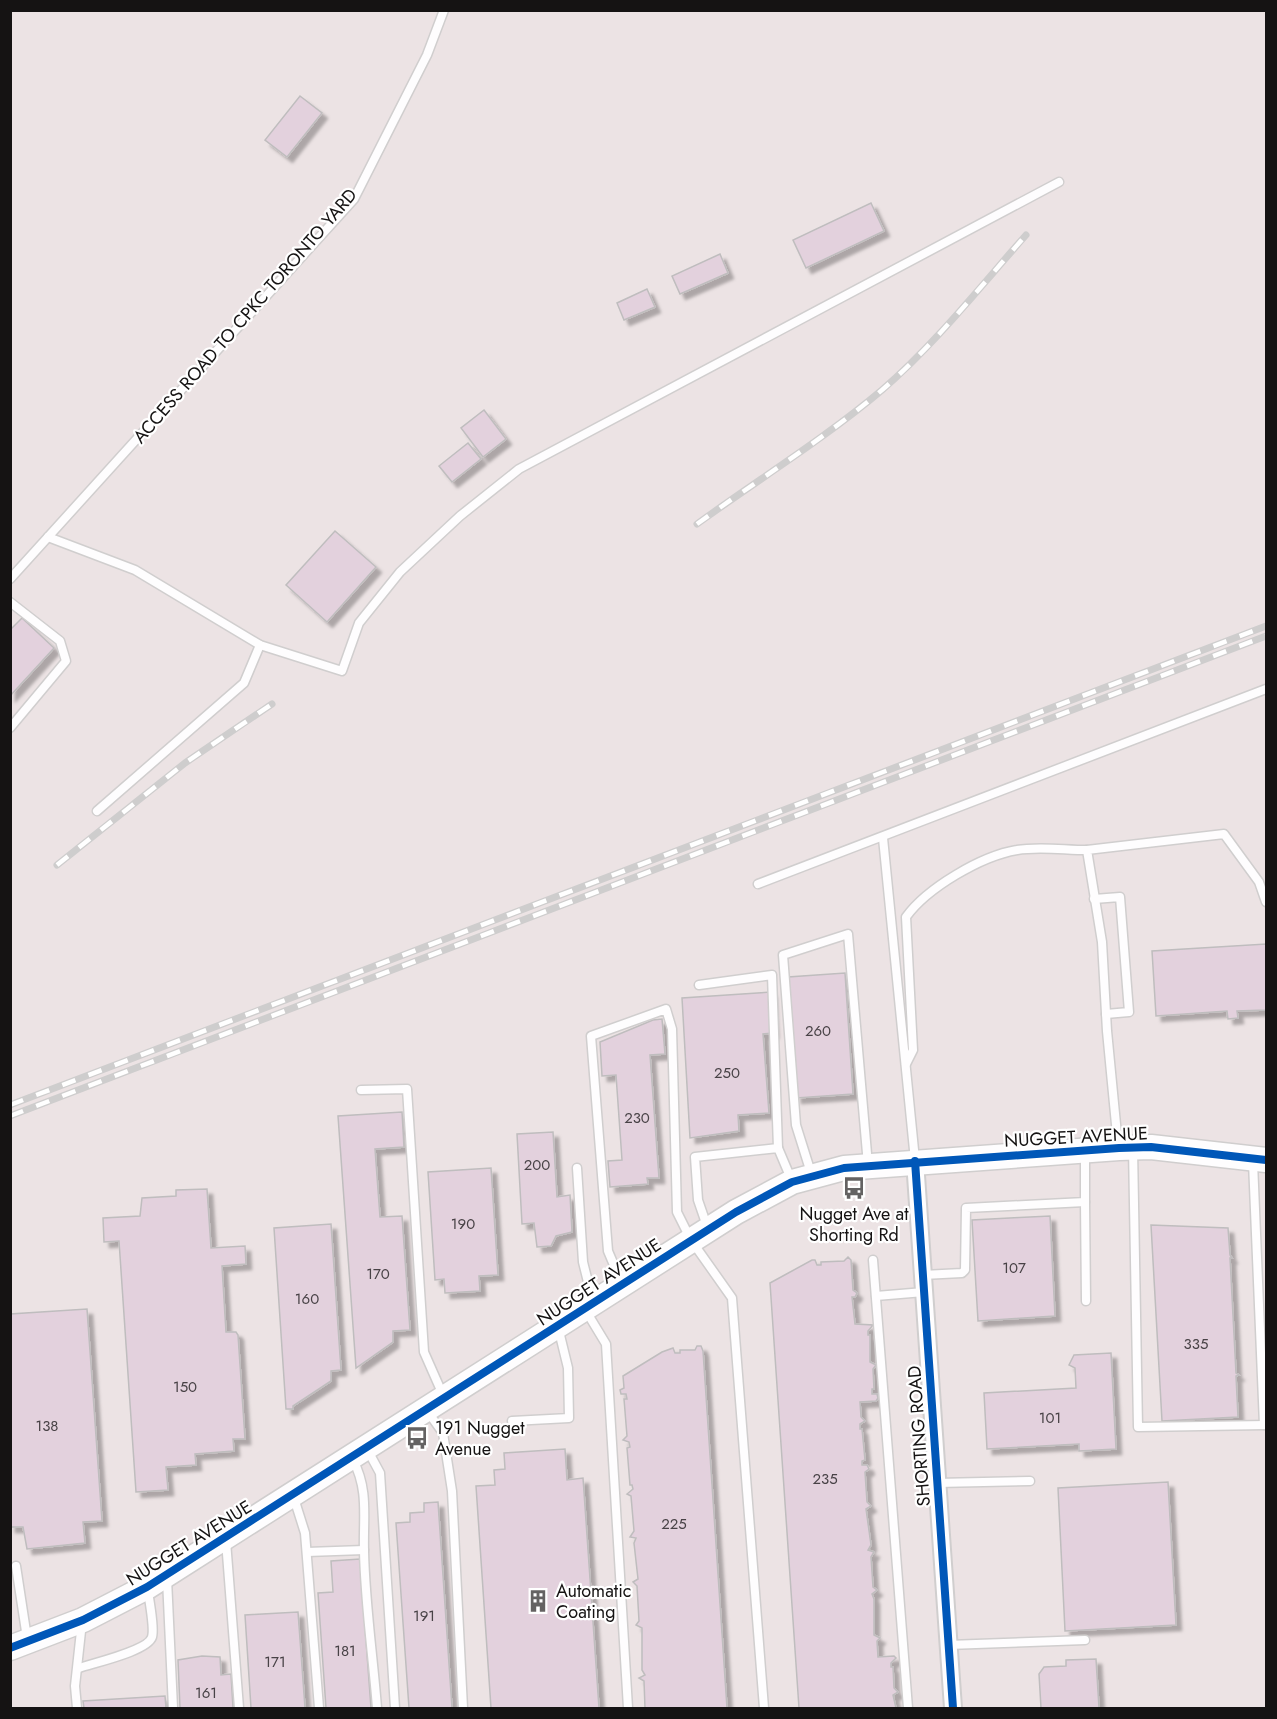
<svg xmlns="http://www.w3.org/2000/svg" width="1277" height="1719" font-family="Jost,sans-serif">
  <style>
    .built { fill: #ece3e4 }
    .building { fill: #e3d1dd; stroke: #bfbdbe; stroke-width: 1.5; filter: url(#shadow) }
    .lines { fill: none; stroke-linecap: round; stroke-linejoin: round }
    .lane-casing { stroke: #d0cece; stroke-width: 11 }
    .street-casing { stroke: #d0cece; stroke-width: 20 }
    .secondary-casing { stroke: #d0cece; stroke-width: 27 }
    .lane { stroke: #fefdfe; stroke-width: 8 }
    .street { stroke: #fefdfe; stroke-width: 16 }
    .secondary { stroke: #fefdfe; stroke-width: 24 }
    .rail-casing { stroke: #cecdcd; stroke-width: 7 }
    .rail { stroke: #fff; stroke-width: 4.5; stroke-dasharray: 14; stroke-linecap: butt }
    .cycleway-casing { stroke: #fff; stroke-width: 11 }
    .cycleway { stroke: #0057b8; stroke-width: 8 }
    .labels { text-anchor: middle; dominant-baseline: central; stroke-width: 4.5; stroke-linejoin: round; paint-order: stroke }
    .number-label { font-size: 15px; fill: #484246 }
    .street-label { font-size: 18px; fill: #151313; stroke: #fff }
    .poi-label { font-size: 18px; fill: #151313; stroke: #fff; text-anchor: start }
  </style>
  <defs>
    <filter id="shadow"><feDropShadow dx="5.5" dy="5.5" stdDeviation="1.5" flood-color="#0004"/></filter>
  </defs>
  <rect width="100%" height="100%" fill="#f7f4f5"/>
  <rect class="built" x="11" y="11" width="1255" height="1697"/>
  <g class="building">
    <path d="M300,96l22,17 -35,44 -22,-17z"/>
    <path d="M871,203l13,28 -78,37 -13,-28z"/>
    <path d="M720,254l8,19 -48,21 -8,-18z"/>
    <path d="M647,289l8,18 -31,13 -7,-17z"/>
    <path d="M484,410l22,29 -23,18 -22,-29z"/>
    <path d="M468,443l13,16 -29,23 -13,-16z"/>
    <path d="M335,531l41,36 -49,55 -41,-37z"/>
    <path d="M22,618l32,30 -44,48v-66z"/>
    <path d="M1266,944v66l-29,1 1,7 -10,1 -1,-8 -71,5 -4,-65z"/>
    <path d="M845,973l8,121 -57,4 -8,-121z"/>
    <path d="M771,992l2,41 -10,1 6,79 -31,2 1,16 -49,7 -8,-140z"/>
    <path d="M662,1019l3,35 -15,1 9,123h-12l1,6 -38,3 -2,-26 14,-1 -6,-85 -14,1 -2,-34 53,-22z"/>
    <path d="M402,1112l2,35 -29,2 5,68 22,-1 8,114 -17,1v11l-37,26 -18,-252z"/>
    <path d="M553,1132l4,65 13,-2 2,37 -16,4 -5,10 -14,1 -3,-24 -12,1 -5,-90z"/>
    <path d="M491,1168l7,107 -19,1 1,15 -35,2 -1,-14 -9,1 -7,-108z"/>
    <path d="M207,1189l4,59 34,-2 1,18 -24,2 4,66h10l2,3 7,104h-12l1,12 -39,3 1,11 -30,2 2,23 -32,2 -17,-251 -15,1 -1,-24 37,-2 2,-18 34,-2v-6z"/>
    <path d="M1050,1216l5,100 -77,5 -6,-101z"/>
    <path d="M331,1224l10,146 -10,1v10l-38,25v3h-7l-12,-181z"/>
    <path d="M1151,1225l77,3 2,27 2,3h-2l6,115 3,2 -3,1 2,41 -76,4z"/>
    <path d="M848,1257l3,3 2,30 4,3 -2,4h-3l3,27 18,1 -5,6v4h2v27l6,3 -3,4 1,20h-2v5h5l1,4 -2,3 -16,1 1,15 4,4 -5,3v5h2l3,31 -3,1v4h5l2,4 -4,3 2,30 4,4 -5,3 5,36 -3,5 6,2 -3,5 2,30 4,3 -5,4 2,5v36l6,3 -3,3 1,16 16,-1 2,2 -5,5v4h2l1,21 4,4 -5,3 3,13h-97l-29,-425 42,-23h3l2,5h4v-3l23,-1z"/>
    <path d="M87,1309l15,212 -19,1 2,21 -58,6 -4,-22h-13v-213z"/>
    <path d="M697,1346h4l2,5 24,357h-82l-1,-27 -5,-3 6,-3 -3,-5v-42l-6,-3 3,-4 -2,-35 -4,-4 5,-3 -4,-36 2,-5 -6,-1 4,-6 -3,-35 -4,-2 6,-5 -1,-4h-2l-3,-37 3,-1 -1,-5 -6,-2 4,-4 -3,-37h3l-1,-5h-5l-1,-4 4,-2 -1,-12 39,-24 11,-4 2,5h5v-3h15z"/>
    <path d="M1111,1353l5,96 -37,2v-7l-92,5 -3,-56 92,-5 -1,-20 -6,-3 5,-10z"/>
    <path d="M565,1449l2,31 16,-2 16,230h-108l-15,-222 19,-1 -1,-15 11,-1 -1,-16z"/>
    <path d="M1168,1482l8,143 -111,6 -7,-143z"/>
    <path d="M438,1502l14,206h-43l-13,-185 14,-1v-9l14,-1v-9z"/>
    <path d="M360,1559l11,149h-45l-8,-115 15,-1 -2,-31z"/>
    <path d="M298,1612l7,96h-54l-6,-93z"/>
    <path d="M202,1656l18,1 1,18 10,-1 2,34h-53l-2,-48z"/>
    <path d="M1096,1659l3,49h-58l-2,-34 5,-7 22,-1v-6z"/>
    <path d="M165,1696l1,12h-82l-1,-7z"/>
  </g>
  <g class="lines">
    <g class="lane-casing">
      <g id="lane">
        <path d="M48,537l87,33 125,75 82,26 17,-48 41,-51 60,-56 59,-47 540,-287"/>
        <path d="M10,579l344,-380 73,-144 17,-45"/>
        <path d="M10,602l50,39 6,20 -56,67"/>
        <path d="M97,811l147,-128 16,-38"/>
        <path d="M883,838l32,322"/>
        <path d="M758,884l508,-195"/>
        <path d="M1094,899l26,-2 9,115 -23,2"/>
        <path d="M699,985l73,-10 6,173"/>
        <path d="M906,1064l7,-14 -7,-133c21,-29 75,-61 111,-67 21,-4 48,0 70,0"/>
        <path d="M361,1090l46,-1 17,263 19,43"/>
        <path d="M1118,1145l-11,-114 -5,-89 -15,-92 137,-16 35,48 7,20"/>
        <path d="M1133,1148l5,279 128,-2"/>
        <path d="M1253,1162l11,263"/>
        <path d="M577,1168l6,94 10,40"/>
        <path d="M812,1176l-16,-51 -13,-170 65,-21 20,231"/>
        <path d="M1085,1202l1,99"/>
        <path d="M708,1229l-10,-29 -3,-43 83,-9 14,33"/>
        <path d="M873,1260l35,448"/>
        <path d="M923,1275l39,-2 3,-3 1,-62 119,-6v-49"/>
        <path d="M622,1284l-14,-33 -17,-215 75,-27 6,20 5,183 14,28 41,58 32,410"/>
        <path d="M876,1296l48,-4"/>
        <path d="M586,1311l20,33 22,364"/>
        <path d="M428,1412l15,21 9,58 11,217"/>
        <path d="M512,1421l57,-3 -1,-50 -10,-41"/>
        <path d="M367,1449l13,24 15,235"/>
        <path d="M353,1460c16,30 10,58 11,91 1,52 9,105 13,157"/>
        <path d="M937,1483l93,-2"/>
        <path d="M293,1495l12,38 14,175"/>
        <path d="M226,1541l13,167"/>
        <path d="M307,1552l57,-2"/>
        <path d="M16,1566l11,72"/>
        <path d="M167,1579l6,129"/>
        <path d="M948,1645l137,-5"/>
        <path d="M79,1668c14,-5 69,-17 73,-31 3,-9 -3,-36 -4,-47"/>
        <path d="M77,1708l-2,-22 7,-64"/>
      </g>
    </g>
    <g class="street-casing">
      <path id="street" d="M915,1161l38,547"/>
    </g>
    <g class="secondary-casing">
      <path id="secondary" d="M10,1648l73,-28 64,-33 589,-375 56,-30 52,-14 275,-20 32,-1 115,13"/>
    </g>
    <use href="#lane" class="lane"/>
    <use href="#street" class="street"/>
    <use href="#secondary" class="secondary"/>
    <g class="rail-casing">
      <g id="rail">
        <path d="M697,524c62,-45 127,-85 185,-134 53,-46 98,-103 144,-155"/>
        <path d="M57,865l128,-102 87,-59"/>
        <path d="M10,1105l1256,-479"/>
        <path d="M10,1116l1256,-480"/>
      </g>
    </g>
    <use href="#rail" class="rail"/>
    <g class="cycleway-casing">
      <g id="cycleway">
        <path d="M915,1161l38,547"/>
        <path d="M10,1648l73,-28 64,-33 589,-375 56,-30 52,-14 275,-20 32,-1 115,13"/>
      </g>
    </g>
    <use href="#cycleway" class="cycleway"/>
  </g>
  <defs>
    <g id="bus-bare" transform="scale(1.8)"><path d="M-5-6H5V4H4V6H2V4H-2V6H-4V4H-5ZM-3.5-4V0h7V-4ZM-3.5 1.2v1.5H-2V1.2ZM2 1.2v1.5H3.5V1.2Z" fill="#646262" stroke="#fff" stroke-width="2.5" paint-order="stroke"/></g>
    <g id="building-bare" transform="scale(1.8)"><path d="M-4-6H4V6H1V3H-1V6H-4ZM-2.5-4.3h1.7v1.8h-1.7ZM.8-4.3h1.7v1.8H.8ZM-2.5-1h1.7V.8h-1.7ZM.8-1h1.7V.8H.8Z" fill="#646262" stroke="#fff" stroke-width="2.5" paint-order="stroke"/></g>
  </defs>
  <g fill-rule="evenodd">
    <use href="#bus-bare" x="854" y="1188"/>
    <use href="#bus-bare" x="417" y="1438"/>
    <use href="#building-bare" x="538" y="1601"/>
  </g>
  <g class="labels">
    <g class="number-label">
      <text x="818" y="1031">260</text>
      <text x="727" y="1073">250</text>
      <text x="637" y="1118">230</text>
      <text x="537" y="1165">200</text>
      <text x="463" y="1224">190</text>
      <text x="1014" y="1268">107</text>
      <text x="378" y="1274">170</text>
      <text x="307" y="1299">160</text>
      <text x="1196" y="1344">335</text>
      <text x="185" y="1387">150</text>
      <text x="1050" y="1418">101</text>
      <text x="47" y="1426">138</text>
      <text x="825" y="1479">235</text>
      <text x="674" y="1524">225</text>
      <text x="424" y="1616">191</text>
      <text x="345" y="1651">181</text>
      <text x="275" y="1662">171</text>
      <text x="206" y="1693">161</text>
    </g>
    <g class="street-label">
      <text transform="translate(245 316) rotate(-49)">ACCESS ROAD TO CPKC TORONTO YARD</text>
      <text transform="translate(1076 1137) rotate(-3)">NUGGET AVENUE</text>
      <text transform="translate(599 1282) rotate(-33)">NUGGET AVENUE</text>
      <text transform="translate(919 1436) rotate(-94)">SHORTING ROAD</text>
      <text transform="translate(189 1543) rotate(-32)">NUGGET AVENUE</text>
    </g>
    <g class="poi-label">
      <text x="854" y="1214" text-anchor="middle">Nugget Ave at<tspan x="854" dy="21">Shorting Rd</tspan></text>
      <text x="435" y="1428">191 Nugget<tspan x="435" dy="21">Avenue</tspan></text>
      <text x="556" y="1591">Automatic<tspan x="556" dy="21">Coating</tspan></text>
    </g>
  </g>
  <rect width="1277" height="1719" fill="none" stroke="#151313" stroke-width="24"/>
</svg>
